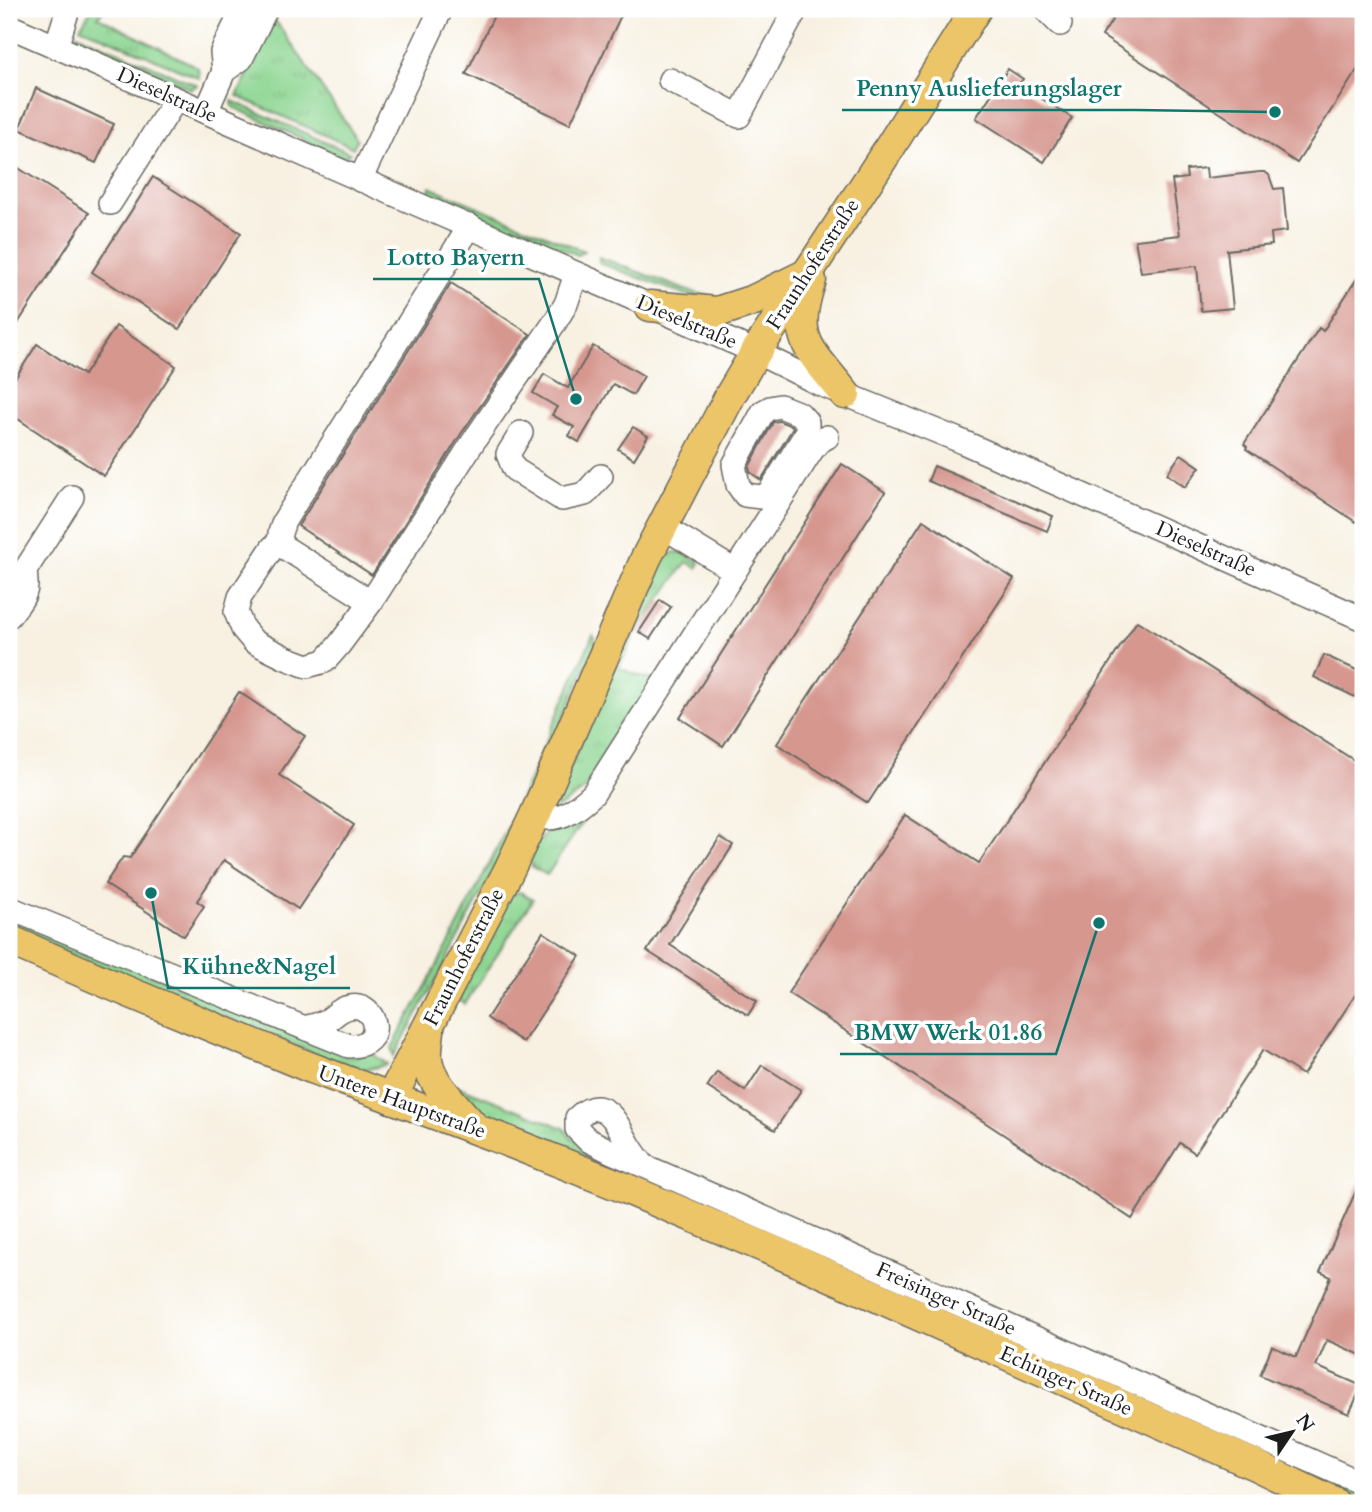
<svg xmlns="http://www.w3.org/2000/svg" width="1372" height="1512" font-family="Cardo,serif">
  <style>
    .grass { fill: url(#grass-tufts); stroke: #547856; stroke-width: 2 }
    .building { fill: #d6978f }
    .lines { fill: none; stroke-linecap: round; stroke-linejoin: round }
    .minor-casing { stroke: #696761; stroke-width: 26 }
    .major-casing { stroke: #696761; stroke-width: 33 }
    .minor { stroke: #fff; stroke-width: 23 }
    .major { stroke: #edc569; stroke-width: 30 }
    .labels { text-anchor: middle; dominant-baseline: central; stroke-width: 7; stroke-linejoin: round; paint-order: stroke }
    .street-label { font-size: 21px; fill: #1c1c1c; stroke: #fff }
    .leader { fill: none; stroke: #0f766e; stroke-width: 2.5 }
    .callout-dot { fill: #0f766e; stroke: #fff; stroke-width: 2.5 }
    .callout-label { font-size: 23px; text-anchor: middle; font-weight: bold; fill: #0f766e; stroke: #fff; stroke-width: 7; stroke-linejoin: round; paint-order: stroke }
  </style>
  <defs>
    <pattern id="grass-tufts" width="24" height="20" patternUnits="userSpaceOnUse" patternTransform="scale(1.75)"><rect width="24" height="20" fill="#8cd591"/><path d="M3 7l-1-3M5 7V3M7 7l1-3M15 17l-1-3M17 17v-4M19 17l1-3" fill="none" stroke="#78b67c"/></pattern>
  </defs>
  <rect width="100%" height="100%" fill="#fff"/>
  <filter id="ink" filterUnits="userSpaceOnUse"><feTurbulence type="fractalNoise" baseFrequency=".0143" numOctaves="2"/><feDisplacementMap in="SourceGraphic" scale="14" xChannelSelector="R" yChannelSelector="G"/><feConvolveMatrix kernelMatrix="1 2 1 2 8 2 1 2 1" color-interpolation-filters="sRGB"/></filter>
  <filter id="wash" filterUnits="userSpaceOnUse"><feTurbulence type="fractalNoise" baseFrequency=".00686" numOctaves="4" result="noise"/><feDisplacementMap in="SourceGraphic" scale="28" xChannelSelector="R" yChannelSelector="G"/><feGaussianBlur stdDeviation="1.57" result="paint"/><feColorMatrix in="noise" values="0 0 0 0 0 0 0 0 0 0 0 0 0 0 0 0 0 1.4 0 .05"/><feComposite in="paint" operator="in"/></filter>
  <g filter="url(#wash)">
    <rect width="100%" height="100%" fill="#f8f1e2"/>
    <g class="grass">
      <path d="M92,9h12l-6,8 95,48 5,3 1,10 -119,-51z"/>
      <path d="M275,20l82,119 -4,9 -116,-52z"/>
      <path d="M77,34l120,51 -6,4 -114,-49z"/>
      <path d="M232,101l118,52 -6,5 -111,-51z"/>
      <path d="M430,187l154,64 -6,4 -150,-62z"/>
      <path d="M599,257l89,34 42,10 -44,-6 -87,-32z"/>
      <path d="M675,552l8,1 17,10 -3,5 -10,-6 -49,67 -19,39 38,14 -73,108 -26,18 -4,-3 103,-240 9,-8z"/>
      <path d="M593,635l4,6 -83,190 -66,127 -54,98 -2,-8 59,-108 59,-118z"/>
      <path d="M596,802l-49,73 -15,-8 -3,-10 11,-18 8,-6z"/>
      <path d="M520,892l13,7 -68,105 -6,-4 -2,-6 52,-100z"/>
      <path d="M9,917l343,139 13,-1 5,-3 17,12c-20,7 -27,6 -46,0l-332,-135z"/>
      <path d="M457,1086l107,42 6,9 210,96 583,260v10l-774,-344 -26,-15 -92,-37z"/>
    </g>
    <g id="blocks">
      <g class="building">
        <path d="M497,9h127l-54,115 -104,-50z"/>
        <path d="M1119,9h244v52l-66,102 -195,-127z"/>
        <path d="M1008,69l15,10 -4,5 53,34 -28,44 -68,-44z"/>
        <path d="M36,88l78,36 -18,39 -77,-34z"/>
        <path d="M9,162l80,51 -80,124z"/>
        <path d="M1206,168l1,10 53,-6h5l4,3 5,14 9,-1 4,43 -16,2 1,12 -45,5 6,58 -32,3 -4,-45 -56,6 -6,-32 45,-5 -8,-55 15,-2 -1,-8z"/>
        <path d="M153,177l88,56 -62,96 -87,-57z"/>
        <path d="M1363,269v243l-7,10 -110,-73 1,-2 -3,-3 75,-116 4,3z"/>
        <path d="M451,283l79,51 -69,100 -89,141 -74,-49z"/>
        <path d="M116,326l60,40 -72,110 -95,-63v-25l28,-44 47,31z"/>
        <path d="M593,346l51,30 -11,19 -20,-11 -34,58 -10,-6 5,-9 -22,-12 5,-8 -24,-14 11,-19 24,14z"/>
        <path d="M779,421l13,5 1,2 -32,52 -11,-8 -1,-5 24,-45z"/>
        <path d="M633,427l15,9 -14,23 -16,-10z"/>
        <path d="M1181,454l19,13 -15,20 -18,-13z"/>
        <path d="M842,464l43,28 -162,254 -43,-28z"/>
        <path d="M934,466l119,50 -6,15 -119,-50z"/>
        <path d="M923,520l91,59 -146,224 -91,-59z"/>
        <path d="M660,600l11,7 -21,32 -11,-7z"/>
        <path d="M1137,621l226,145v217l-60,92 -40,-25 -68,103 -15,-10 -48,76 -344,-226 117,-178 74,48z"/>
        <path d="M1324,655l39,18v7l-8,17 -41,-20z"/>
        <path d="M239,692l66,44 -26,39 75,50 -56,84 -74,-49 -27,41 7,5 -20,30 -79,-52 18,-27 7,1z"/>
        <path d="M720,837l13,8 -63,100 87,56 -9,14 -101,-64z"/>
        <path d="M543,932l37,24 -57,86 -36,-24z"/>
        <path d="M762,1065l39,25 -26,40 -68,-43 10,-15 28,19z"/>
        <path d="M1363,1175v181l-36,-16 -11,26 46,20 -13,28 -89,-39 12,-29 24,11 35,-80 -11,-5z"/>
      </g>
    </g>
  </g>
  <g filter="url(#ink)">
    <use href="#blocks" fill-opacity="0" stroke="#696761" stroke-width="2"/>
    <g class="lines">
      <g class="minor-casing">
        <g id="minor">
          <path d="M1045,9l15,15"/>
          <path d="M9,26l747,326 64,32 136,55 407,180"/>
          <path d="M56,47l12,-38"/>
          <path d="M224,71l-2,-19 21,-43"/>
          <path d="M670,80l69,36 57,-107"/>
          <path d="M206,112l18,-41 17,-12 25,-50"/>
          <path d="M360,180l81,-171"/>
          <path d="M110,203l66,-104"/>
          <path d="M780,406l20,8 7,8v10l-38,61 -8,4 -16,-2 -7,-10 -4,-20 29,-53 7,-4z"/>
          <path d="M521,433l-13,21 6,15 48,30 23,-5 16,-18"/>
          <path d="M662,526l73,45"/>
          <path d="M279,544l1,-11 4,-12 186,-295"/>
          <path d="M371,602l-92,-58 -6,3 -33,50 -4,15 7,17 11,13 32,16 21,8 18,-5 14,-16 32,-43 102,-160 82,-120 11,-18 10,-30"/>
          <path d="M9,616c5,-7 14,-16 16,-24 3,-7 -1,-15 1,-23l46,-72"/>
          <path d="M535,815c22,10 43,-7 58,-21l219,-344 9,-10 6,-3"/>
          <path d="M9,908l340,138c39,1 28,-44 1,-39 -10,1 -16,10 -24,14 -7,4 -15,5 -22,7"/>
          <path d="M644,1166c-5,-7 -12,-15 -16,-23 -12,-21 -24,-50 -51,-25v11l11,11 24,12 235,102 516,230"/>
        </g>
      </g>
      <g class="major-casing">
        <g id="major">
          <path d="M811,280c-21,61 -1,69 34,114"/>
          <path d="M650,306l67,6 37,-12 51,-25"/>
          <path d="M9,940l110,48 190,79 198,74 118,47 172,73 458,204 79,38"/>
          <path d="M429,1031c-1,11 -4,22 -1,33 5,22 31,45 45,62"/>
          <path d="M391,1098l118,-228 26,-55 111,-257 85,-164 25,-42 134,-205 86,-138"/>
        </g>
      </g>
      <use href="#minor" class="minor"/>
      <use href="#major" class="major"/>
    </g>
  </g>
  <g class="labels">
    <g class="street-label">
      <text transform="translate(167 95) rotate(24)">Dieselstraße</text>
      <text transform="translate(813 264) rotate(-57)">Fraunhoferstraße</text>
      <text transform="translate(687 322) rotate(23)">Dieselstraße</text>
      <text transform="translate(1206 549) rotate(24)">Dieselstraße</text>
      <text transform="translate(464 957) rotate(-63)">Fraunhoferstraße</text>
      <text transform="translate(402 1102) rotate(20)">Untere Hauptstraße</text>
      <text transform="translate(946 1299) rotate(24)">Freisinger Straße</text>
      <text transform="translate(1066 1381) rotate(24)">Echinger Straße</text>
    </g>
  </g>
  <path class="leader" d="M1275 112L1136 110H842M576 399L539 279H373M151 893L168 988H350M1099 923L1056 1054H840"/>
  <g class="callout-dot">
    <circle cx="1275" cy="112" r="7"/>
    <circle cx="576" cy="399" r="7"/>
    <circle cx="151" cy="893" r="7"/>
    <circle cx="1099" cy="923" r="7"/>
  </g>
  <g class="callout-label">
    <text x="989" y="96">Penny Auslieferungslager</text>
    <text x="456" y="265">Lotto Bayern</text>
    <text x="259" y="974">Kühne&amp;Nagel</text>
    <text x="948" y="1040">BMW Werk 01.86</text>
  </g>
  <rect width="1372" height="1512" fill="none" stroke="#fff" stroke-width="35"/>
  <g transform="translate(1292 1432) rotate(55)" stroke="#ffffff" stroke-width="5" paint-order="stroke">
  <path d="M0-5L12 26L0 18L-12 26Z" fill="#1c1c1c"/>
  <text y="-10" font-size="19" font-weight="bold" text-anchor="middle" fill="#1c1c1c">N</text>
  </g>
</svg>
